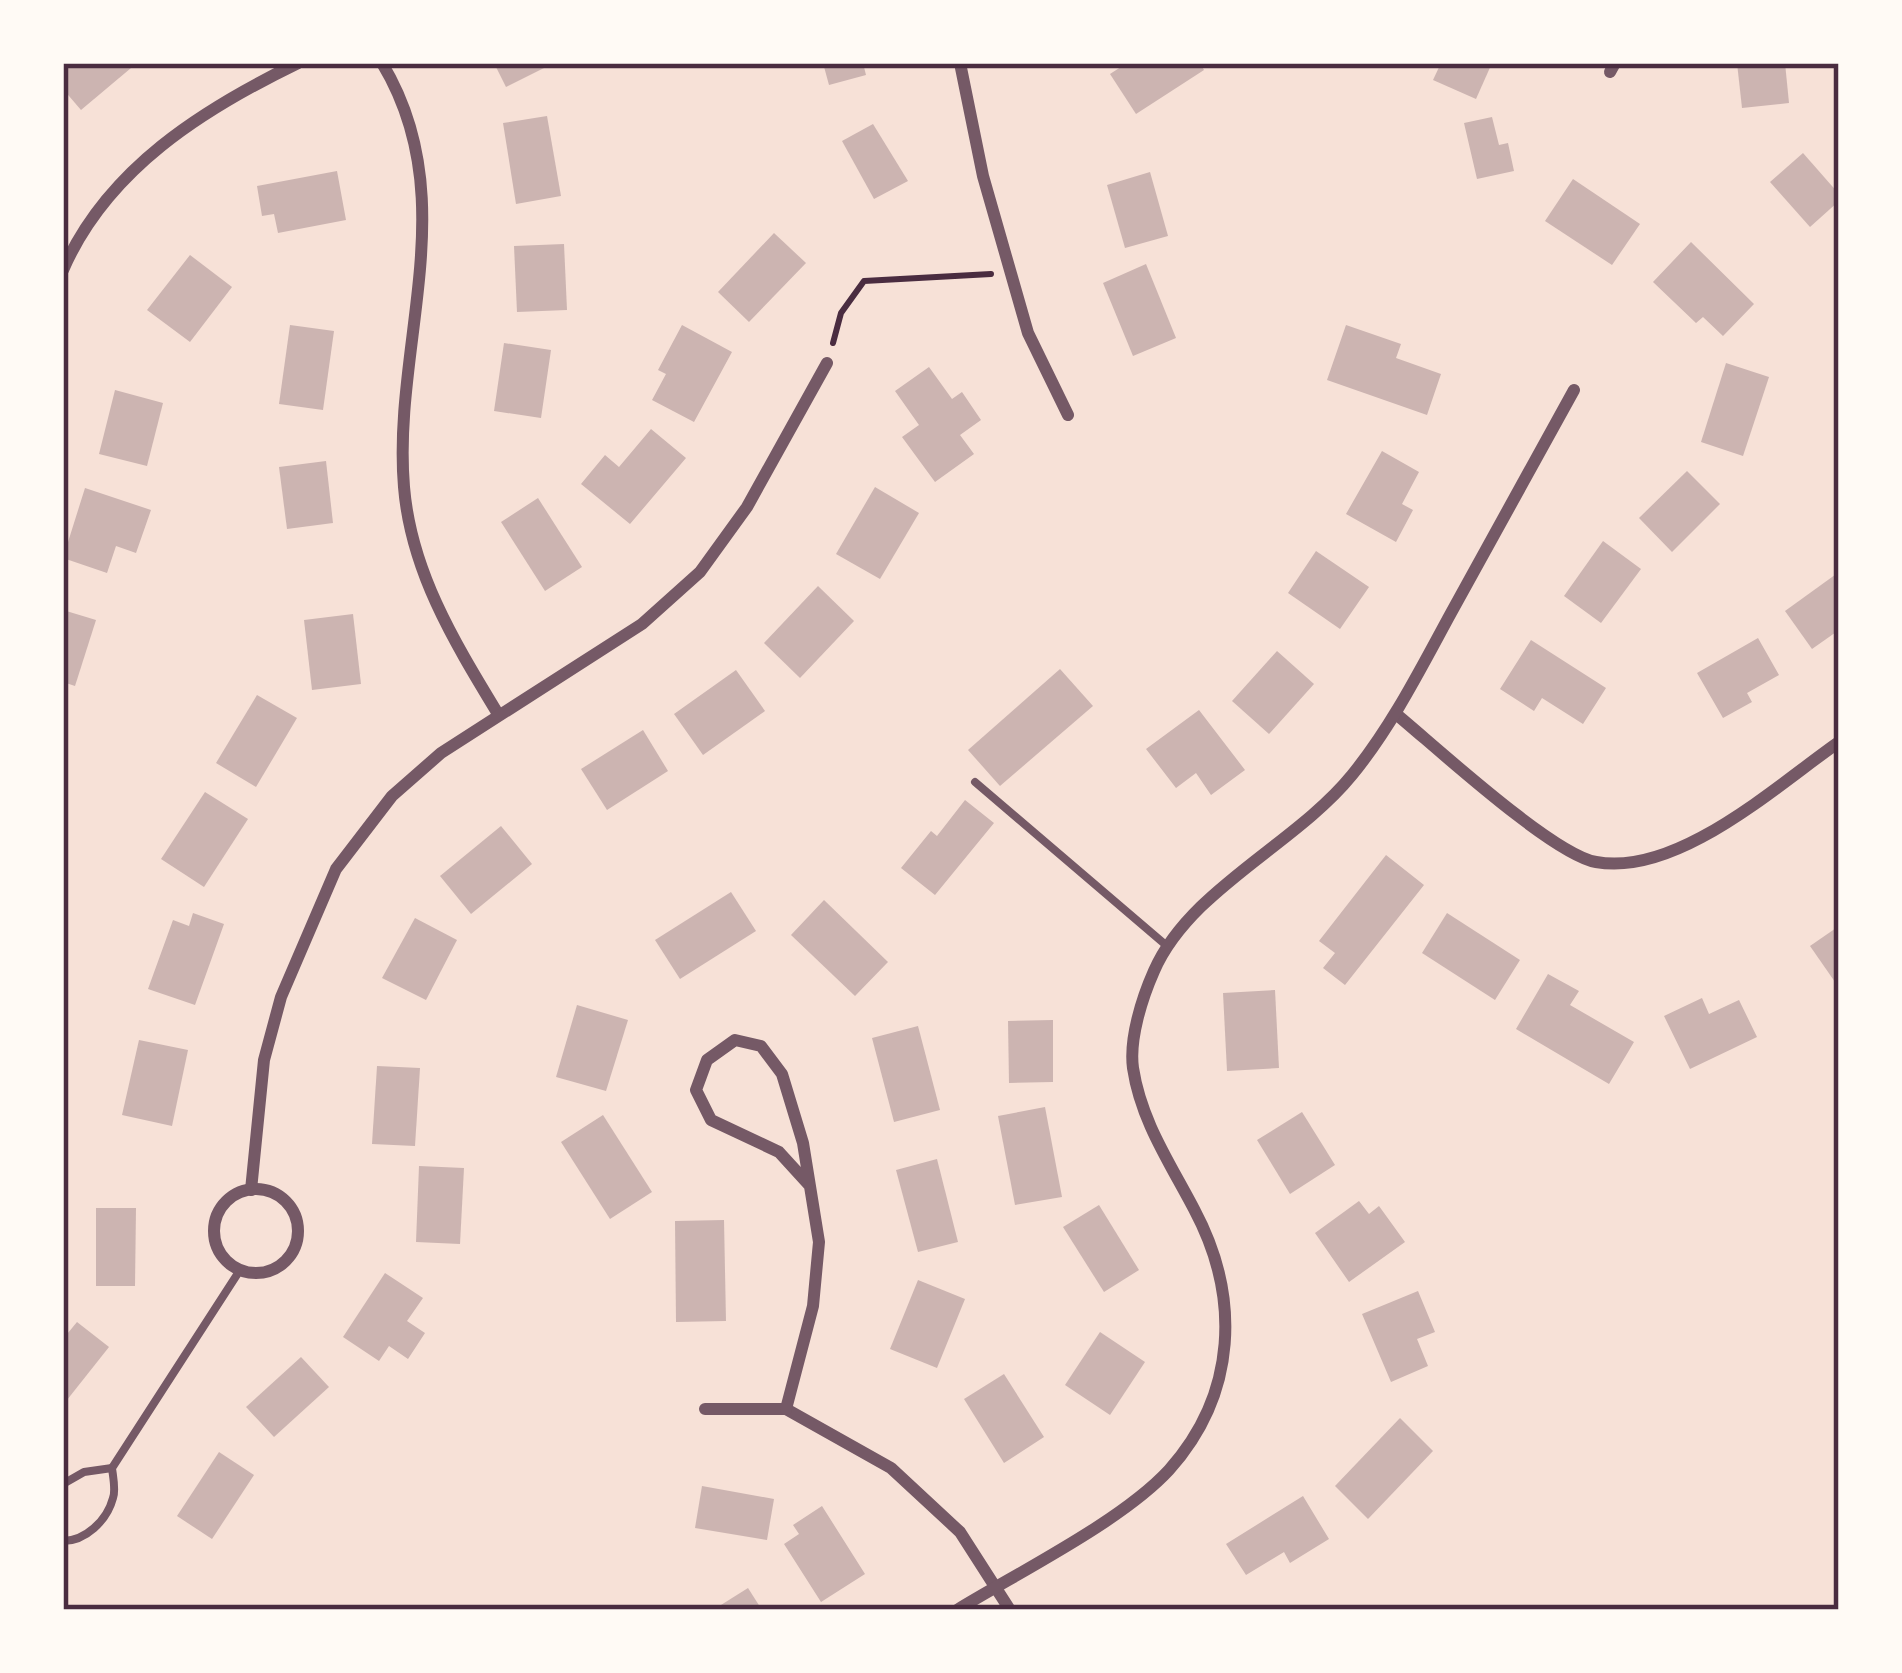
<svg xmlns="http://www.w3.org/2000/svg" width="1902" height="1673" font-family="Montserrat,sans-serif">
  <style>
    .building { fill: #ccb4b1 }
    .lines { fill: none; stroke-linecap: round; stroke-linejoin: round }
    .path { stroke: #4a2c40; stroke-width: 6 }
    .service { stroke: #755966; stroke-width: 8 }
    .minor { stroke: #755966; stroke-width: 12 }
    .neatline { fill: none; stroke: #4a2c40; stroke-width: 4.5 }
  </style>
  <rect width="100%" height="100%" fill="#f7e1d7"/>
  <g class="building">
    <path d="M63,63h64l4,5 -50,42 -18,-21z"/>
    <path d="M494,63h50l2,4 -40,20z"/>
    <path d="M823,63h40l3,12 -37,10z"/>
    <path d="M1127,63h73l4,7 -68,44 -26,-40z"/>
    <path d="M1441,63h51l-16,36 -43,-19z"/>
    <path d="M1737,63h48l4,40 -47,5z"/>
    <path d="M547,116l14,80 -45,8 -13,-81z"/>
    <path d="M1492,117l7,28 9,-2 6,28 -37,8 -13,-56z"/>
    <path d="M873,124l35,57 -34,18 -32,-58z"/>
    <path d="M1803,153l36,41v7l-29,26 -40,-45z"/>
    <path d="M337,171l9,49 -68,13 -4,-19 -12,2 -5,-30z"/>
    <path d="M1150,172l18,64 -43,12 -18,-63z"/>
    <path d="M1573,179l67,45 -28,41 -67,-44z"/>
    <path d="M774,233l32,30 -57,59 -31,-30z"/>
    <path d="M1691,242l63,62 -31,32 -20,-19 -7,6 -43,-41z"/>
    <path d="M564,244l3,66 -50,2 -3,-66z"/>
    <path d="M190,255l42,32 -42,55 -43,-32z"/>
    <path d="M1146,264l30,74 -43,18 -30,-73z"/>
    <path d="M290,325l44,6 -11,79 -44,-6z"/>
    <path d="M682,325l50,27 -38,70 -42,-22 14,-26 -8,-4z"/>
    <path d="M1346,325l55,19 -5,14 45,16 -14,41 -100,-35z"/>
    <path d="M504,343l47,7 -10,68 -47,-7z"/>
    <path d="M1726,363l43,14 -26,79 -42,-14z"/>
    <path d="M929,367l23,32 10,-7 19,28 -21,15 14,19 -39,28 -33,-45 17,-12 -24,-34z"/>
    <path d="M115,390l48,13 -16,63 -48,-12z"/>
    <path d="M651,429l35,29 -56,66 -49,-40 24,-29 14,12z"/>
    <path d="M1382,451l37,21 -17,32 11,6 -17,32 -50,-28z"/>
    <path d="M326,461l7,62 -46,6 -8,-62z"/>
    <path d="M1687,471l33,33 -48,48 -33,-34z"/>
    <path d="M875,487l44,26 -39,66 -44,-25z"/>
    <path d="M85,488l66,22 -15,43 -20,-7 -9,27 -44,-15z"/>
    <path d="M538,498l44,69 -37,24 -44,-69z"/>
    <path d="M1603,541l38,28 -40,54 -37,-27z"/>
    <path d="M1316,551l53,36 -29,42 -52,-36z"/>
    <path d="M1839,572v58l-27,19 -27,-38z"/>
    <path d="M818,586l36,35 -54,57 -36,-35z"/>
    <path d="M63,610l33,10 -21,66 -12,-4z"/>
    <path d="M353,614l8,70 -49,6 -8,-70z"/>
    <path d="M1758,638l21,37 -32,18 5,9 -29,16 -26,-45z"/>
    <path d="M1531,640l75,48 -23,36 -41,-26 -8,13 -34,-22z"/>
    <path d="M1277,651l37,33 -45,50 -37,-33z"/>
    <path d="M1060,669l33,37 -93,80 -32,-36z"/>
    <path d="M736,670l29,41 -62,44 -29,-41z"/>
    <path d="M257,695l40,23 -41,69 -40,-24z"/>
    <path d="M1199,710l46,60 -34,25 -15,-22 -20,15 -30,-39z"/>
    <path d="M643,730l25,41 -61,39 -26,-41z"/>
    <path d="M205,792l43,27 -44,68 -43,-28z"/>
    <path d="M965,800l29,23 -59,72 -34,-27 30,-37 6,5z"/>
    <path d="M501,826l31,38 -61,50 -31,-38z"/>
    <path d="M1386,855l38,30 -79,100 -22,-17 12,-15 -16,-12z"/>
    <path d="M731,892l25,39 -76,48 -25,-39z"/>
    <path d="M824,900l64,62 -33,34 -64,-61z"/>
    <path d="M193,913l31,11 -29,81 -47,-16 25,-69 16,6z"/>
    <path d="M1447,913l73,47 -25,40 -73,-47z"/>
    <path d="M415,918l42,22 -31,60 -44,-22z"/>
    <path d="M1839,926v53l-4,3 -25,-36z"/>
    <path d="M1548,974l31,17 -9,14 64,37 -25,42 -93,-55z"/>
    <path d="M1275,990l4,78 -52,3 -4,-78z"/>
    <path d="M1702,998l7,16 30,-14 18,37 -67,32 -26,-53z"/>
    <path d="M577,1005l51,15 -22,71 -50,-14z"/>
    <path d="M1053,1020v62l-44,1 -1,-62z"/>
    <path d="M918,1026l22,84 -46,12 -22,-84z"/>
    <path d="M139,1040l49,10 -16,76 -50,-11z"/>
    <path d="M377,1066l43,2 -5,78 -43,-2z"/>
    <path d="M1045,1107l17,90 -47,8 -17,-89z"/>
    <path d="M1302,1112l33,53 -45,29 -33,-54z"/>
    <path d="M603,1115l49,77 -42,27 -49,-77z"/>
    <path d="M937,1159l21,83 -40,10 -22,-82z"/>
    <path d="M419,1166l45,2 -4,76 -44,-2z"/>
    <path d="M1359,1201l10,13 10,-8 26,36 -56,40 -34,-49z"/>
    <path d="M1099,1205l40,65 -35,22 -41,-65z"/>
    <path d="M96,1208h40l-1,78h-39z"/>
    <path d="M724,1220l2,101 -50,1 -1,-101z"/>
    <path d="M385,1273l38,25 -16,23 18,12 -17,26 -19,-13 -10,15 -36,-24z"/>
    <path d="M918,1280l47,19 -28,69 -47,-19z"/>
    <path d="M1418,1291l17,41 -18,7 11,27 -37,16 -29,-68z"/>
    <path d="M77,1322l32,25 -46,58v-66z"/>
    <path d="M1100,1332l45,30 -35,53 -45,-30z"/>
    <path d="M301,1357l28,30 -55,50 -28,-30z"/>
    <path d="M1004,1374l40,63 -40,26 -40,-64z"/>
    <path d="M1400,1418l33,33 -65,68 -33,-33z"/>
    <path d="M219,1452l35,23 -42,64 -35,-23z"/>
    <path d="M702,1486l72,13 -7,41 -72,-12z"/>
    <path d="M1303,1496l26,43 -39,24 -6,-11 -38,23 -20,-31z"/>
    <path d="M822,1506l43,68 -44,28 -37,-58 15,-10 -6,-9z"/>
    <path d="M748,1588l14,22h-49z"/>
  </g>
  <g class="lines">
    <path class="path" d="M833,343l8,-30 23,-32 127,-7"/>
    <g class="service">
      <path d="M975,782l192,164"/>
      <path d="M63,1484l21,-12 28,-4"/>
      <path d="M63,1541c22,0 44,-20 50,-43 3,-8 0,-21 -1,-30l128,-198"/>
    </g>
    <g class="minor">
      <path d="M382,63c83,137 10,282 22,424 7,85 51,156 94,227"/>
      <path d="M960,63l23,113 45,157 40,82"/>
      <path d="M1610,72l5,-9"/>
      <path d="M63,270c44,-101 140,-161 235,-207"/>
      <path d="M1396,714c40,33 156,140 200,148 81,15 180,-76 243,-120"/>
      <circle cx="256" cy="1231" r="42"/>
      <path d="M251,1190l13,-130 17,-63 55,-128 56,-73 49,-43 201,-129 58,-52 47,-65 80,-144"/>
      <path d="M705,1409h81l105,59 69,64 50,78"/>
      <path d="M786,1409l27,-103 6,-64 -16,-99 -21,-69 -21,-28 -26,-6 -28,20 -11,30 15,30 68,32 31,34"/>
      <path d="M957,1610c62,-38 165,-89 212,-140 68,-76 72,-173 25,-261 -24,-46 -53,-88 -61,-141 -4,-29 9,-70 21,-97 36,-82 141,-126 198,-196 40,-49 69,-107 99,-162 41,-75 82,-149 123,-223"/>
    </g>
  </g>
  <rect width="1902" height="1673" fill="none" stroke="#fffaf5" stroke-width="132"/>
  <rect x="66" y="66" width="1770" height="1541" class="neatline"/>
</svg>
